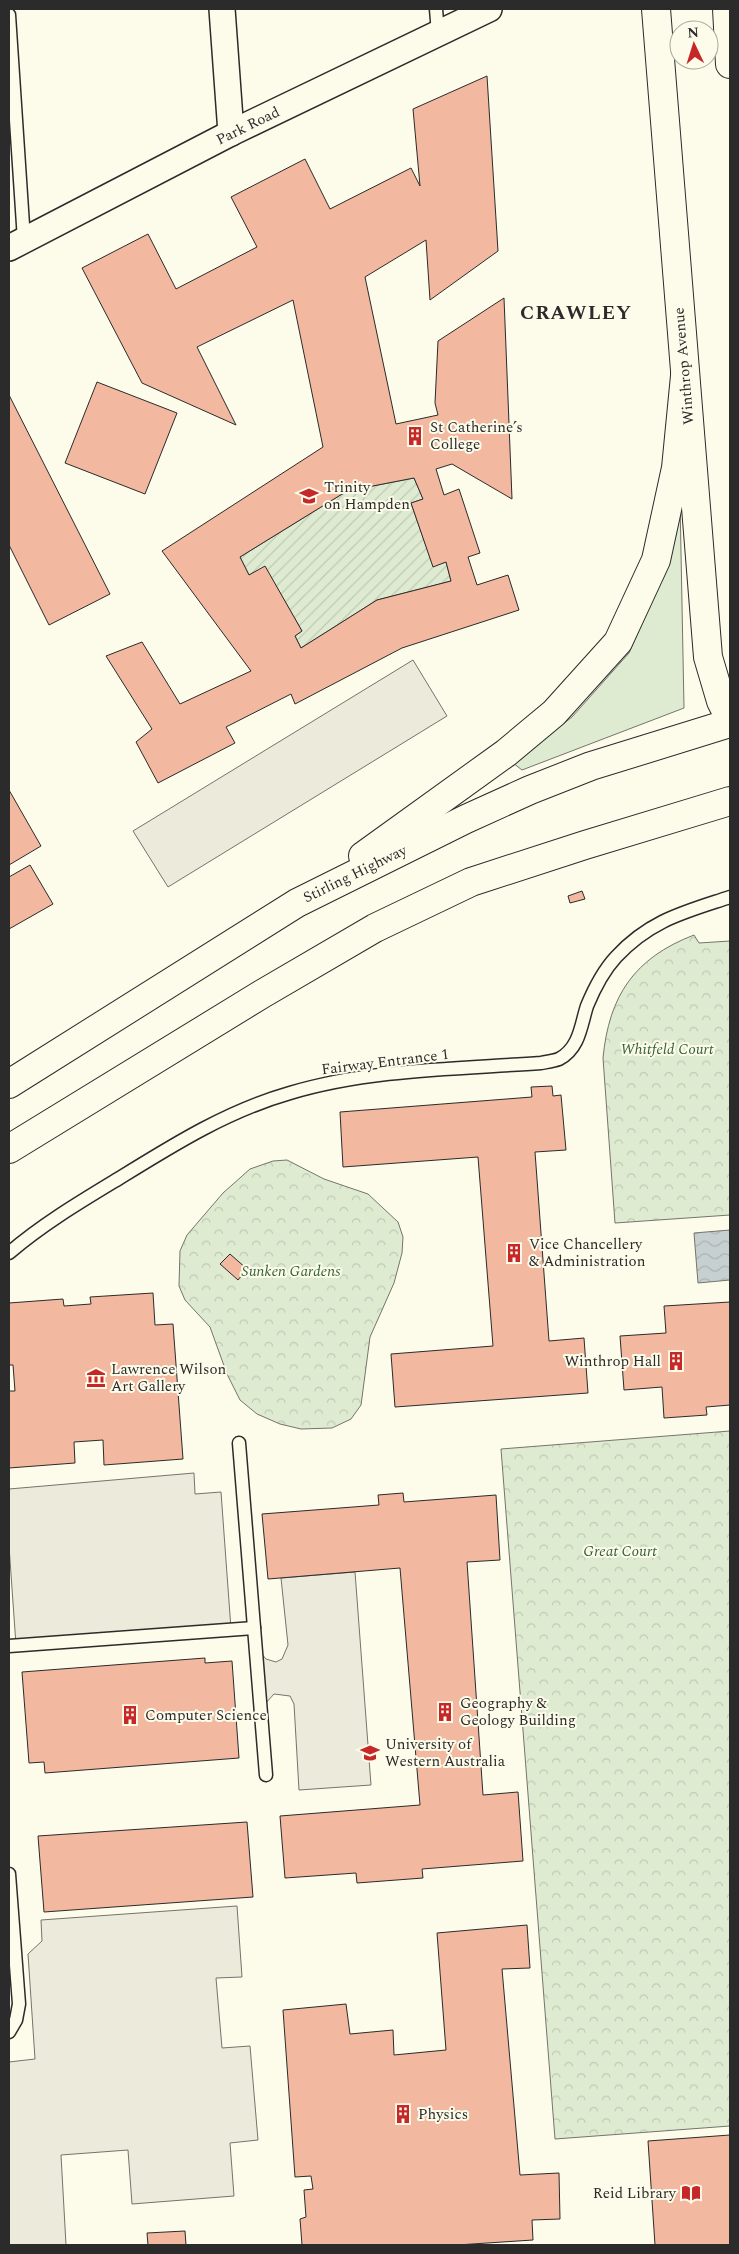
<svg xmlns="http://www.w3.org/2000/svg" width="739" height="2254" font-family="Spectral,serif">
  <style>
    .grass { fill: #deebd1; stroke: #74746e }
    .park { fill: url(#park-crowns); stroke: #74746e }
    .garden { fill: url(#garden-furrows); stroke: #74746e }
    .parking { fill: #eceadb; stroke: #74746e }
    .water { fill: url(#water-waves); stroke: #74746e }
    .building { fill: #f2b8a0; stroke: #2b2b2b; fill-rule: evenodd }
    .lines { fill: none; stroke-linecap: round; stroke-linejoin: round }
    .service-casing { stroke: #2b2b2b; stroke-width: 15 }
    .minor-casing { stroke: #2b2b2b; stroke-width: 28 }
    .primary-casing { stroke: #2b2b2b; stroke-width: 30 }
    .trunk-casing { stroke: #2b2b2b; stroke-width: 30 }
    .service { stroke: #fdfbea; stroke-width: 12 }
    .minor { stroke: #fdfbea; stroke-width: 25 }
    .primary { stroke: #fdfbea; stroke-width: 28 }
    .trunk { stroke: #fdfbea; stroke-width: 28 }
    .labels { text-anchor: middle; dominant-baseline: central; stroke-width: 4; stroke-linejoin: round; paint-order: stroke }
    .street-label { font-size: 15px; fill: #2b2b2b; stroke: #fdfbea }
    .poi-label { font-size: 15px; fill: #2b2b2b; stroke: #fdfbea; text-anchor: start }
    .park-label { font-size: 15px; font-style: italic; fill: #34623c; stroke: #fdfbea }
    .district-label { font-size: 20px; font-weight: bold; letter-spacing: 1px; fill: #2b2b2b; stroke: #fdfbea }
  </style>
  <defs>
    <pattern id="park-crowns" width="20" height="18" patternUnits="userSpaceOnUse" patternTransform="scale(1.25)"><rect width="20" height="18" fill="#deebd1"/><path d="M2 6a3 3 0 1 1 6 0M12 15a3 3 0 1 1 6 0" fill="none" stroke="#bfcab4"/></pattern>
    <pattern id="garden-furrows" width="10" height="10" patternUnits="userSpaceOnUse" patternTransform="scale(1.25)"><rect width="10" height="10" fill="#deebd1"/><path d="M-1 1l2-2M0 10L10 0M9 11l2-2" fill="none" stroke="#bfcab4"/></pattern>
    <pattern id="water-waves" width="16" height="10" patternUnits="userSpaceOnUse" patternTransform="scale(1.25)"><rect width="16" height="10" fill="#c7d0d0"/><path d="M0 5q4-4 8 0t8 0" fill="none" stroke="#abb3b3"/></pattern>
  </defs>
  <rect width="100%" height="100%" fill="#fdfbea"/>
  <path class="grass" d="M680,500l4,208 -162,62 -9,-7 59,-46 57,-64 35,-79z"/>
  <g class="park">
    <path d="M694,935l5,8 31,-2v274l-115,8 -12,-165c6,-62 31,-100 91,-123z"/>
    <path d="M287,1160l37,19 44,15 30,28 5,15 -1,16 -8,30 -24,54 -9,68 -10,14 -19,9 -31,1 -21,-5 -23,-10 -17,-14 -13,-26 -17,-47 -25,-27 -6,-14 1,-35 7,-16 36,-42 27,-24 23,-8z"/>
    <path d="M730,1431v695l-175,13 -54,-690z"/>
  </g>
  <path class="garden" d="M414,478l9,21 -12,4 22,63 13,-4 5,19 -74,19 -76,48 -6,-12 7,-5 -37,-64 -16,8 -9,-18 107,-66z"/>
  <g class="parking">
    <path d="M413,660l34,56 -279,171 -35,-56z"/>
    <path d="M194,1473l1,21 26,-2 10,137 -215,16 -7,-99v-57z"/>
    <path d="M355,1572l16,213 -72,5 -5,-86 -4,-8 -16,-2 -9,10 -4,-51 5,6 10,3 6,-3 6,-14 -7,-67z"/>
    <path d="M237,1906l5,71 -26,1 6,70 28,-2 8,94 -28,3 4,53 -102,8 -4,-54 -67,5 5,90h-57v-183l26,-3 -7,-105 14,-13 -1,-21z"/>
  </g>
  <path class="water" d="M730,1230v50l-32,3 -4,-50z"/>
  <g class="building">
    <path d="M487,76l11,175 -68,49 -4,-60 -61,37 31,147 42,-9 -3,-12 3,-62 66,-43 8,201 -60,-35 -16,5 8,26 15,-6 21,64 -12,4 9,28 31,-10 11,35 -117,38 -107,56 -4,-10 -65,33 9,16 -77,40 -22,-41 16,-13 -46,-73 36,-14 38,62 71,-33 -89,-120 161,-104 -30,-147 -96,47 39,78 -94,-42 -60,-115 66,-34 28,55 81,-42 -26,-50 74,-38 25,50 81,-41 9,18 -7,-77zM414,478l9,21 -12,4 22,64 13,-5 5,19 -74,19 -76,48 -6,-12 7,-5 -37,-65 -16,9 -9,-18 107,-66z"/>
    <path d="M97,382l80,31 -32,81 -80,-31z"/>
    <path d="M9,395l101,199 -61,31 -40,-80z"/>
    <path d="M9,790l32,56 -32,19z"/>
    <path d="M30,865l23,39 -44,25v-52z"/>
    <path d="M582,891l3,8 -15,4 -2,-7z"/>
    <path d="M552,1086l1,10 8,-1 5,55 -31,2 14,189 35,-3 4,55 -193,14 -4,-53 102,-8 -15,-189 -135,10 -3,-55 192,-15 -1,-10z"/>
    <path d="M230,1254l17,15 -9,11 -18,-16z"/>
    <path d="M153,1293l2,32 18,-1 10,135 -79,6 -1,-25 -29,2 1,21 -66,5v-77h6l-2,-26h-4v-62l54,-4 1,7 27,-2 -1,-7z"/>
    <path d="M730,1302v103l-24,2 1,8 -43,3 -2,-31 -38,3 -4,-54 46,-3 -2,-27z"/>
    <path d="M403,1493l1,9 92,-7 4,65 -33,2 16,233 35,-3 5,69 -101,8 1,9 -66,5 -1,-10 -71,5 -5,-62 140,-11 -20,-237 -132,11 -6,-65 117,-9 -1,-10z"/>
    <path d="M205,1658v5l27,-2 7,97 -194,15 -1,-11 -15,1 -7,-91z"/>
    <path d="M247,1822l6,75 -209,15 -6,-76z"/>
    <path d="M527,1925l3,43 -28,1 18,206 39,-2 1,46 -28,1 1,20 -76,5h-155l-2,-26 6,-2 -2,-27 9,-1 -2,-13 -16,1 -12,-167 63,-6 4,30 43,-4 1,25 52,-5 -9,-117z"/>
    <path d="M730,2135v110h-75l-7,-104z"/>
    <path d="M185,2231l1,14h-38l-1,-12z"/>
  </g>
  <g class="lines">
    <g class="service-casing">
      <g id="service">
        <path d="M436,9l2,24"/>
        <path d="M9,15l15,225"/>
        <path d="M9,1253c34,-29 71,-51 109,-74 55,-34 109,-68 172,-86 80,-24 167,-24 251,-30 5,-1 13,-2 18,-4 21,-11 22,-35 28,-53 7,-17 17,-36 29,-49 34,-37 69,-45 114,-60"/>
        <path d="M239,1443l27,332"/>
        <path d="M9,1646l245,-18"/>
        <path d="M9,1874l10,130 -3,16 -7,12"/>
      </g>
    </g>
    <g class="minor-casing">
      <g id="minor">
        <path d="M222,9l9,124"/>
        <path d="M9,248l222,-115 258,-124"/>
      </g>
    </g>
    <g class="primary-casing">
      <g id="primary">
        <path d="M656,9l52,648 13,44 9,18"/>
        <path d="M727,9l3,55"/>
      </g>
    </g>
    <g class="trunk-casing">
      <g id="trunk">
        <path d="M363,856l143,-103 48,-40 64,-71 38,-82 20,-92 9,-92"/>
        <path d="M9,1084l288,-181 169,-84 64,-29 61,-24 139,-43"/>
        <path d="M9,1149l253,-155 113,-66 96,-46 114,-37 145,-44"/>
      </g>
    </g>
    <use href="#service" class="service"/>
    <use href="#minor" class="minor"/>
    <use href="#primary" class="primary"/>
    <use href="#trunk" class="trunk"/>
  </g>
  <defs>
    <g id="building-bare" transform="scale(1.5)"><path d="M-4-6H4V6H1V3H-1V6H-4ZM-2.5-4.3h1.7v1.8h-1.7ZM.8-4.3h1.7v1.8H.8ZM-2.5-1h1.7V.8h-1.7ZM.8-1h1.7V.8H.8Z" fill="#c62828" stroke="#fdfbea" stroke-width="2.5" paint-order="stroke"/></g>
    <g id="university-bare" transform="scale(1.5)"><path d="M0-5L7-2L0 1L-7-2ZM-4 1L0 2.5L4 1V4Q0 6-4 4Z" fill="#c62828" stroke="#fdfbea" stroke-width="2.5" paint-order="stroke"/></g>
    <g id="museum-bare" transform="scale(1.5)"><path d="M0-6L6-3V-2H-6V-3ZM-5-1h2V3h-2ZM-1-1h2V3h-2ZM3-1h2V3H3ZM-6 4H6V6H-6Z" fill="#c62828" stroke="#fdfbea" stroke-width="2.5" paint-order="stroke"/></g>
    <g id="library-bare" transform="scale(1.5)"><path d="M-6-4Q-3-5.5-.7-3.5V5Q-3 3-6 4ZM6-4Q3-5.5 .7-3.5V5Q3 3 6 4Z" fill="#c62828" stroke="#fdfbea" stroke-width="2.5" paint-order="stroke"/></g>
  </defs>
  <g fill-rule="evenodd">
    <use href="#building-bare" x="415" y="436"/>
    <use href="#university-bare" x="309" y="496"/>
    <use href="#building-bare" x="514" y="1253"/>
    <use href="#building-bare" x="676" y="1361"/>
    <use href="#museum-bare" x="96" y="1378"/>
    <use href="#building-bare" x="445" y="1712"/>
    <use href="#building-bare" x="130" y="1715"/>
    <use href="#university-bare" x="370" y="1753"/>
    <use href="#building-bare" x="403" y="2114"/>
    <use href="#library-bare" x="691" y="2193"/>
  </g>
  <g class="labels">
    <g class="street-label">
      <text transform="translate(248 126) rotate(-26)">Park Road</text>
      <text transform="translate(684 366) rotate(-95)">Winthrop Avenue</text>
      <text transform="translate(355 874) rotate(-26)">Stirling Highway</text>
      <text transform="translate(385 1062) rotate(-7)">Fairway Entrance 1</text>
    </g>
    <g class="poi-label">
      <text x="430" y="427">St Catherine’s<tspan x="430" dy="17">College</tspan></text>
      <text x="324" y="487">Trinity<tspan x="324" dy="17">on Hampden</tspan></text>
      <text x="529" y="1244">Vice Chancellery<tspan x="529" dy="17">&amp; Administration</tspan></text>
      <text x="661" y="1361" text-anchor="end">Winthrop Hall</text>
      <text x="111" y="1369">Lawrence Wilson<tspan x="111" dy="17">Art Gallery</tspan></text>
      <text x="460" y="1703">Geography &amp;<tspan x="460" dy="17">Geology Building</tspan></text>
      <text x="145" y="1715">Computer Science</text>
      <text x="385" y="1744">University of<tspan x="385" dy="17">Western Australia</tspan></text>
      <text x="418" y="2114">Physics</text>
      <text x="676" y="2193" text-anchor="end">Reid Library</text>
    </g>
    <g class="park-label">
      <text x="667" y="1049">Whitfeld Court</text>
      <text x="291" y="1271">Sunken Gardens</text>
      <text x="620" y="1551">Great Court</text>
    </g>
    <g class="district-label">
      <text x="576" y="313">CRAWLEY</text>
    </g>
  </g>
  <rect width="739" height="2254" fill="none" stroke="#2b2b2b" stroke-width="20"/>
  <g transform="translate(694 45) rotate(356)"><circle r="24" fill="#fdfbea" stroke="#a9a89e"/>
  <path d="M0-4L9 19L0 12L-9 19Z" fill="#c62828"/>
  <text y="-8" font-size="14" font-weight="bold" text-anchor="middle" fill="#2b2b2b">N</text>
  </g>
</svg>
